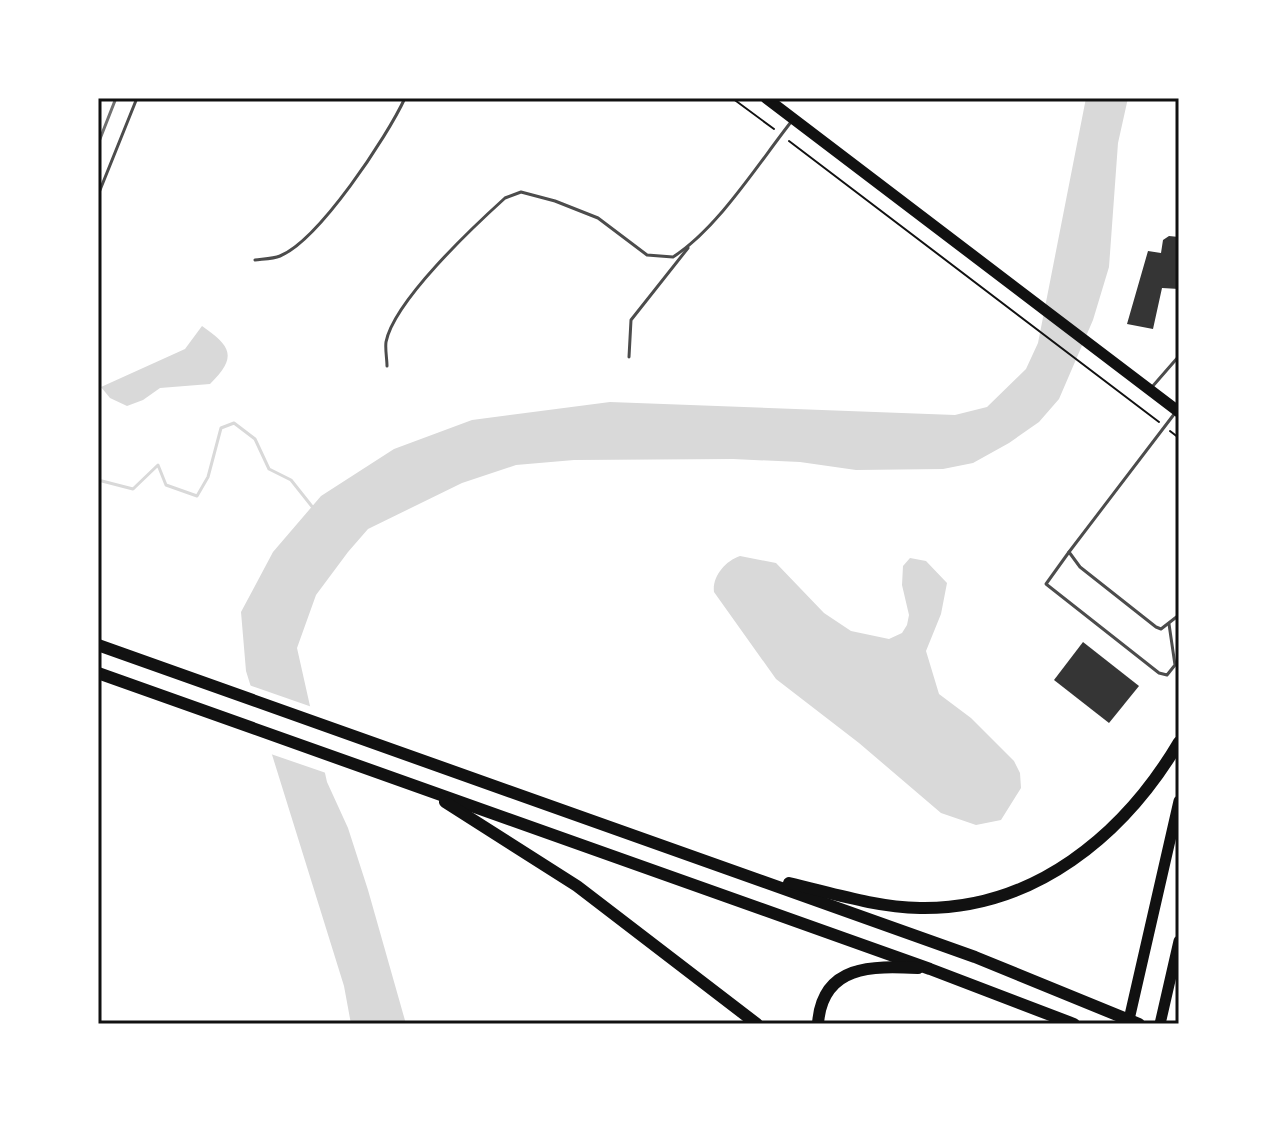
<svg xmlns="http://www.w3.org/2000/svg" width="1277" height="1122" font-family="Merriweather,serif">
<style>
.water{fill:#d9d9d9}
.pier{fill:#fff}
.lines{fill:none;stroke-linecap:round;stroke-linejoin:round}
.stream{stroke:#d9d9d9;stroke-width:3}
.building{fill:#353535}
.path{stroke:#111;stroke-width:2}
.service{stroke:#4c4c4c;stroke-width:3}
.primary{stroke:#111;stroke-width:11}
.motorway{stroke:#111;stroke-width:12}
.rail{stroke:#707070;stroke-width:3}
.neatline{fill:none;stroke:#111;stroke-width:3}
</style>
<rect width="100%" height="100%" fill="#fff"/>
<g class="water">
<polygon points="1086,98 1128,98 1118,143 1109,267 1093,320 1059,399 1039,422 1009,443 973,463 943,469 856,470 800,462 733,459 574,460 516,465 462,483 368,529 348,552 316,595 297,648 327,782 348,828 368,890 406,1024 351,1024 344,986 246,671 241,612 273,552 321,496 394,449 472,420 610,402 955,415 987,407 1026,369 1038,343"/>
<path d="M 202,326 C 231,346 238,357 210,384 L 160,388 L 143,400 L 127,406 L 110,398 L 101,387 L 185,349 Z"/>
<path d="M 740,556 L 776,563 L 824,613 L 851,631 L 889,639 L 902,633 L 907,625 L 909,615 L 902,585 L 903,566 L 910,558 L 926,561 L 947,583 L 941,614 L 926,651 L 939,694 L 971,718 L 1014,761 L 1020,773 L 1021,788 L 1001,820 L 976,825 L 941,813 L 859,743 L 776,679 L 714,592 C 712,577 725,561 740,556 Z"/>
</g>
<polygon class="pier" points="246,684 312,707 329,774 265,752"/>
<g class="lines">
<polyline class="stream" points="98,480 133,489 158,465 166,485 197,496 208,477 221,428 234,423 255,439 269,469 291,480 314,509"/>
</g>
<g class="building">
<polygon points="1169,236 1179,237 1179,289 1162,288 1153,329 1127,324 1148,251 1161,253 1163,240"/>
<polygon points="1083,642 1139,686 1109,723 1054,680"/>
</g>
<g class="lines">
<g class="path">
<polyline points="732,98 774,129"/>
<polyline points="789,141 1159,422"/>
<polyline points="1170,431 1179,438"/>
</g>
<g class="service">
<polyline points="98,195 137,98"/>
<path d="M 255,260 C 262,259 273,259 280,256 C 319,240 387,137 405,98"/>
<polyline points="629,357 631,320 688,248"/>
<path d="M 387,366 C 387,359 385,349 386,342 C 394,301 473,227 505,198 L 521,192 L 555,201 L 598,218 L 647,255 L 673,257 C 718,228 758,164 791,122"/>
<polyline points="1152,387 1179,356"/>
<polyline points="1175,413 1069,552 1080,567 1156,627 1161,629 1179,615"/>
<polyline points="1069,552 1046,584 1159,673 1167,675 1175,665 1169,624"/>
</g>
<g class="primary">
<polyline points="766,98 1179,412"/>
<polyline points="1128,1024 1179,801"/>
<polyline points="1160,1024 1179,941"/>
</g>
<g class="motorway">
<polyline points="98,645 975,957 1139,1024"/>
<polyline points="98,673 930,969 1074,1024"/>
<polyline points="445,802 577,886 757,1024"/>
<path d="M 789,883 C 832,893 875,907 920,908 C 1034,910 1124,835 1179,742"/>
<path d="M 818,1024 C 822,964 873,966 918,968"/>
</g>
<polyline class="rail" points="98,144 116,98"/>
</g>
<rect width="1277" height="1122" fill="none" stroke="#ffffff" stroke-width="200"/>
<rect x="100" y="100" width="1077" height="922" class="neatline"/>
</svg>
